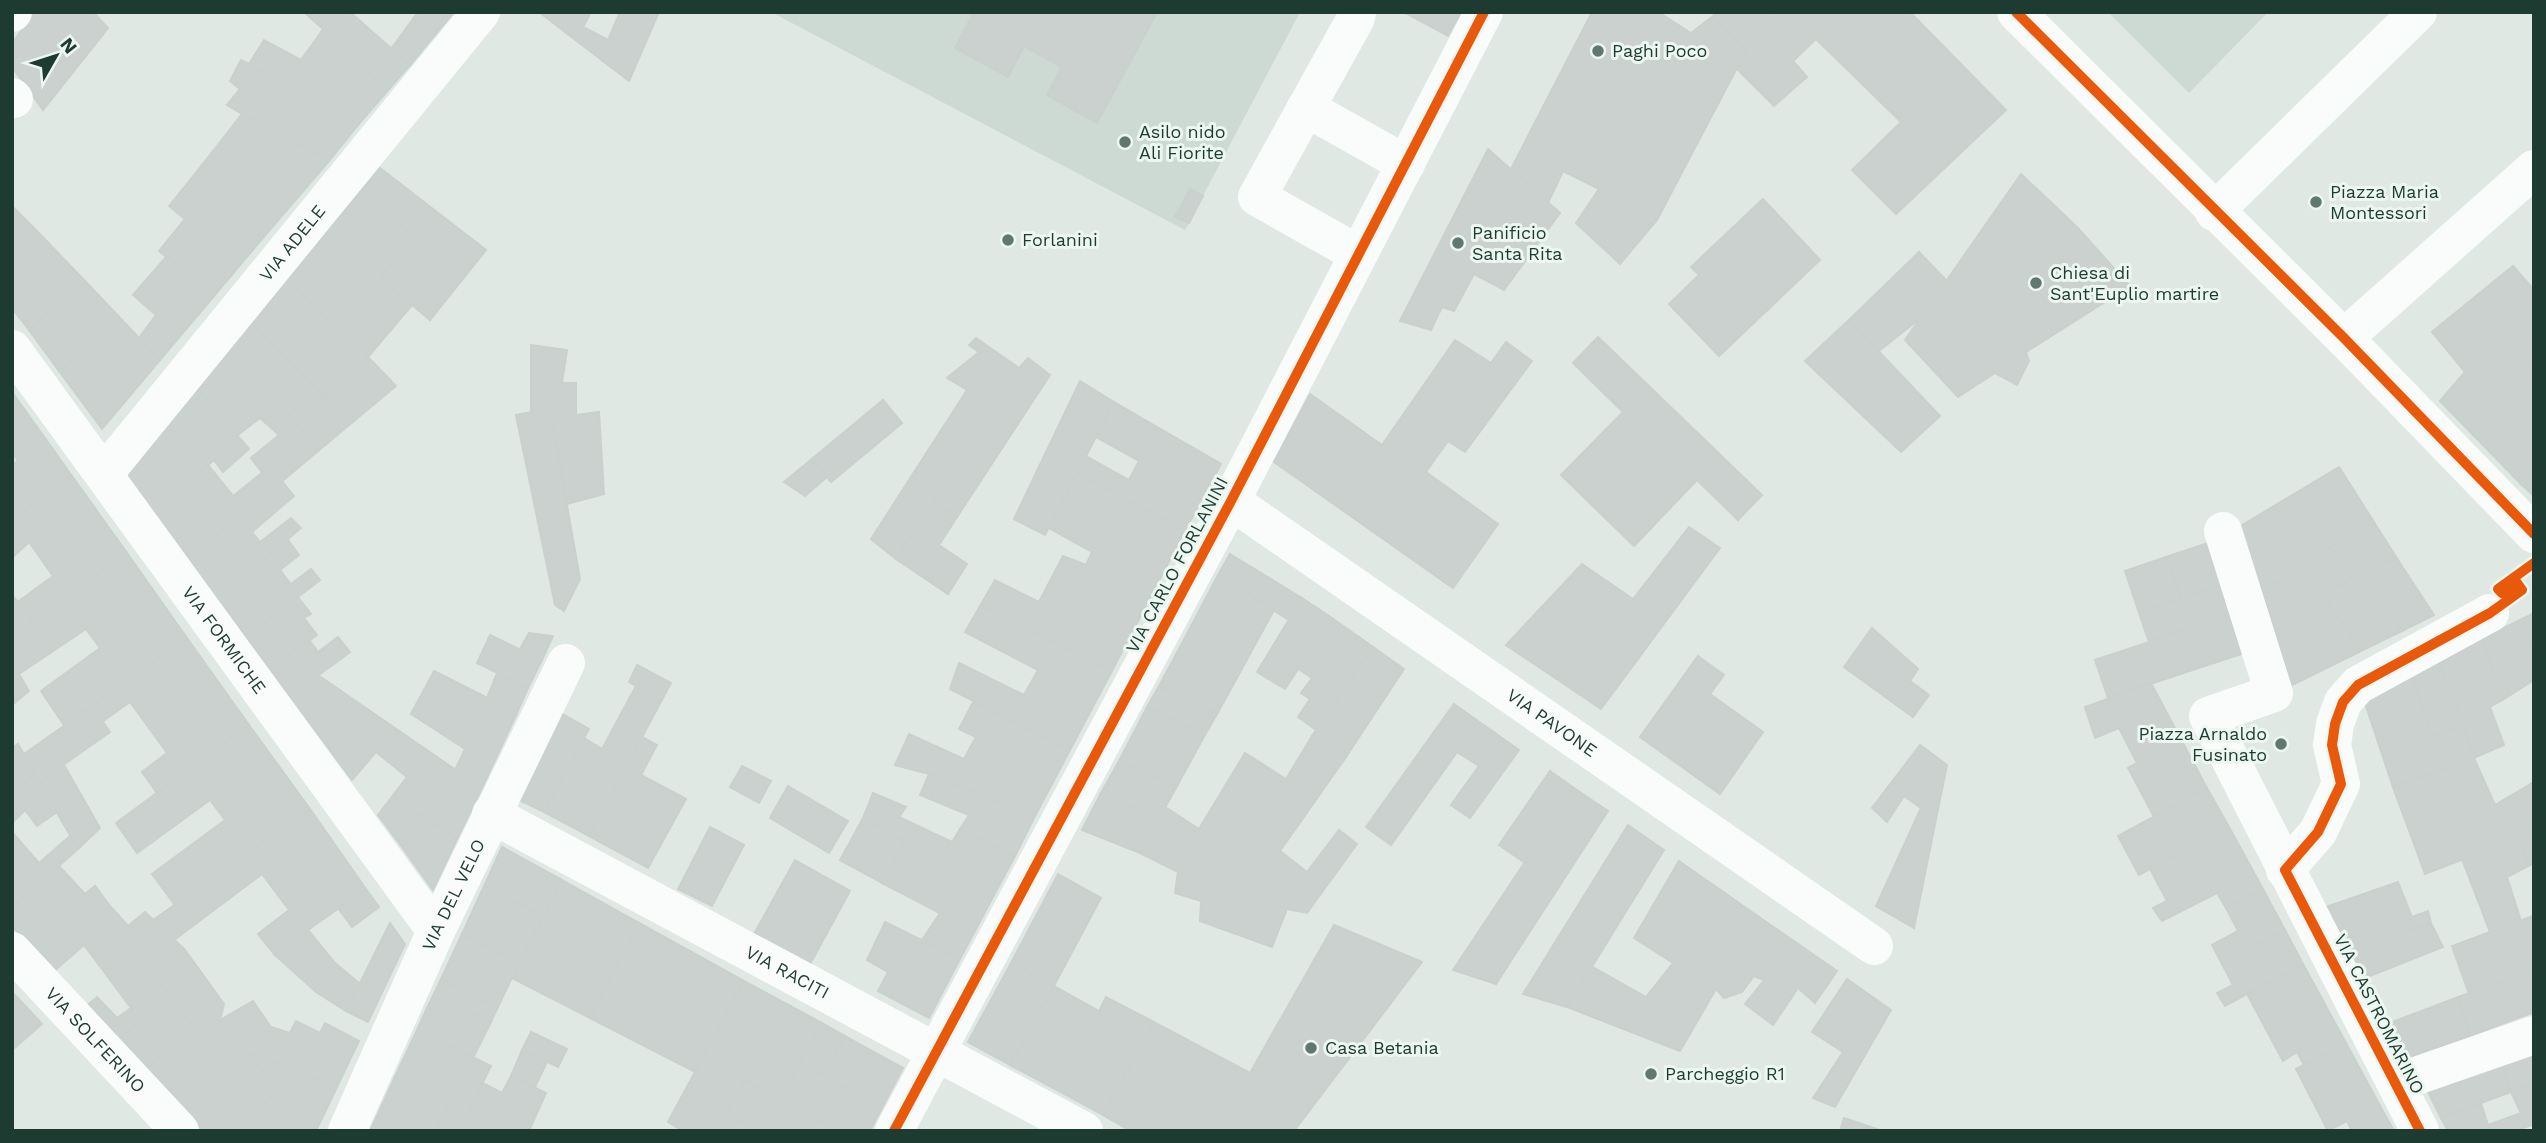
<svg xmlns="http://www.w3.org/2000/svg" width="2546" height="1143" font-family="'Work Sans',sans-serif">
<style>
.built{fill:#cdd9d3}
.building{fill:#cad1ce;stroke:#c9d1cd;stroke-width:2}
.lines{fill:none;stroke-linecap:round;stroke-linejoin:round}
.minor{stroke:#fafcfb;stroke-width:38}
.cycleway-casing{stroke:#edf7f1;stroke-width:15}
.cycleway{stroke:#e8590c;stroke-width:10}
.poi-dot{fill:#617870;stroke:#edf7f1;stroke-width:2.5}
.labels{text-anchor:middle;stroke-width:6;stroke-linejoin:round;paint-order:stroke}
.poi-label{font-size:18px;fill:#1d3b31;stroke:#edf7f1;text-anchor:start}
.street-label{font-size:18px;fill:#1d3b31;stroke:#edf7f1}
</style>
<rect width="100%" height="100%" fill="#e0e8e4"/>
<g class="built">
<polygon points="771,12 1300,12 1185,230"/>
<polygon points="2108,12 2268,12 2189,93"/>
</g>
<g class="building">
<polygon points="34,12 93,12 108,28 43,110 12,67 12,44"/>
<polygon points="304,12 350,12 410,65 390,88 317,38 323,29"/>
<polygon points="418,12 454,12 410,65 391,49"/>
<polygon points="539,12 591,12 583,27 608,40 620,12 659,12 629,81"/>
<polygon points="974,12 1157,12 1097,123 1047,95 1062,67 1024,46 1008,77 955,48"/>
<polygon points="1404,12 1461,12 1448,36"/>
<polygon points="1592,12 1658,12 1691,33 1713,16 1746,51 1657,220 1620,264 1576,223 1599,189 1563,171 1548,203 1511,169"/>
<polygon points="1717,12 1777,12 1742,47 1713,16"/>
<polygon points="1777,12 1910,12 2006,110 1896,214 1852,170 1901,122 1816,39 1793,61 1807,77 1774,106 1737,69 1746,51 1742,47"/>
<polygon points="317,38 390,88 358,125 249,64 264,40 301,60"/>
<polygon points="241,60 249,64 358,125 329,161 242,114 227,105 240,89 230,81"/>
<polygon points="242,114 329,161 262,239 191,179"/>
<polygon points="1488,149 1560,213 1504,290 1474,274 1454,311 1442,307 1431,330 1400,321"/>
<polygon points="380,168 486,250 430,320 380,278 413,235 360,192"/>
<polygon points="2021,174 2077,227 2130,286 2026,352 2029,361 2017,385 1995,373 1958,397 1905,340"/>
<polygon points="191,179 262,239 214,296 159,251 185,219 169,206"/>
<polygon points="1190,189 1203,196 1189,223 1175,217"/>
<polygon points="360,192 413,235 380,278 412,305 368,357 286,280"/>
<polygon points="1763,199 1820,260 1719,356 1669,304 1699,275 1691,267"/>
<polygon points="12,206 34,228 12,250"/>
<polygon points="34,228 85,281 29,330 12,308 12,250"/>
<polygon points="1919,252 1947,281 1918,320 1879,351 1849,320"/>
<polygon points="167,256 214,296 160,360 139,338 156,315 133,295"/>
<polygon points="2513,266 2534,290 2534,361 2530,364 2534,368 2534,474 2522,485 2440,401 2465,372 2432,332"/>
<polygon points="286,280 368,357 325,397 250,322"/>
<polygon points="85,281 122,320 59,371 29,330"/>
<polygon points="122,320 160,360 102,429 59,371"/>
<polygon points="1849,320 1940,416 1901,452 1805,361"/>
<polygon points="250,322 325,397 315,407 306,395 289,414 318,451 274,488 251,458 279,435 260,418 238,435 196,387"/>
<polygon points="1598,337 1762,495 1738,520 1697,480 1634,546 1561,475 1623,412 1573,363"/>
<polygon points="976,338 1019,368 1028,358 1050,375 1018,424 994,409 896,559 871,539 967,390 947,378 979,352 969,345"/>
<polygon points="1455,340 1491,363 1506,342 1532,361 1465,452 1448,441 1426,472 1498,524 1453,588 1274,462 1310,394 1382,445"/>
<polygon points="531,345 567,350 562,383 576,383 576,415 599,412 604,494 567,504 553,426 531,412"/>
<polygon points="368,357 396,386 318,451 289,414 306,395 315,407"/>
<polygon points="1080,381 1114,402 1045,535 1014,519"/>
<polygon points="196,387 249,449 223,472 214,460 153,511 124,472"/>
<polygon points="12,392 72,476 12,519 12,466 18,460 12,453"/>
<polygon points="883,400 902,423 831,482 812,459"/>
<polygon points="1114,402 1221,464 1185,531 1077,473 1086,456 1129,480 1139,461 1096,437"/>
<polygon points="994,409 1018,424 957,517 933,501"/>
<polygon points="531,412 553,426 580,579 564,611 555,605 516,415"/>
<polygon points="812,459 827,477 805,496 784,482"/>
<polygon points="208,465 233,496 263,472 274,488 188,558 153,511"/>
<polygon points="2339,467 2374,522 2330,547 2350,579 2323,594 2303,566 2258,595 2234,530"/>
<polygon points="1077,473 1185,531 1149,600 1086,565 1092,552 1049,528"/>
<polygon points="2534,474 2534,496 2522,485"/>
<polygon points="72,476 127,553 33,620 18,602 53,576 29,542 12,558 12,519"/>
<polygon points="282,481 294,496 252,532 260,542 291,518 301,528 217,598 188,558"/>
<polygon points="933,501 957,517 939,545 967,564 948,594 896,559"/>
<polygon points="2374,522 2396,557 2350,579 2330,547"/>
<polygon points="1689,527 1720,548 1601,709 1506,645 1582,564 1633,599"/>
<polygon points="288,540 299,555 280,570 291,584 311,569 320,580 246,637 217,598"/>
<polygon points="2208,543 2222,585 2181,599 2166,557"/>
<polygon points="127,553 187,638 64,725 41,691 100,648 86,629 19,674 29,691 12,705 12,635"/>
<polygon points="1230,554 1302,598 1289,620 1218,575"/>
<polygon points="1063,556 1086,565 1149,600 1112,671 980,606 995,580 1039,602"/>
<polygon points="2166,557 2181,599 2139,613 2125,571"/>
<polygon points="2396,557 2434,615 2402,631 2365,571"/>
<polygon points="2303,566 2331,607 2273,638 2258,595"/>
<polygon points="2365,571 2402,631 2361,651 2323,594"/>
<polygon points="1218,575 1274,610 1237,678 1180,647"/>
<polygon points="2222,585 2231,615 2149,642 2139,613"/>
<polygon points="12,595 33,620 12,635"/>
<polygon points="298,597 311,614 304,618 317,635 270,669 246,637"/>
<polygon points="1302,598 1332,618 1285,689 1257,672"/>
<polygon points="980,606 1112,671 1070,750 950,689 959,663 1024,695 1038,670 965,632"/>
<polygon points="2331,607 2361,651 2290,686 2273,638"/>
<polygon points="2534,613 2534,653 2522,619"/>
<polygon points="2231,615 2244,653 2108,698 2095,660"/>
<polygon points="1332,618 1373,647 1315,729 1298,717 1310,699 1301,693 1312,678 1297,668"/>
<polygon points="2522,619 2534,653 2534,680 2504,699 2482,639"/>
<polygon points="1872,628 1918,669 1910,681 1929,695 1913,717 1844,667"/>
<polygon points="529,633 553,636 542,660 520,649"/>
<polygon points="490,635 542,660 528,688 477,663"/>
<polygon points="338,637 350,652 290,696 270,669 309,640 318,652"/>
<polygon points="187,638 249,725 157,793 142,772 167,753 130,702 103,721 92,706"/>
<polygon points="2482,639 2504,699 2490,707 2504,745 2474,758 2440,662"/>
<polygon points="1180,647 1237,678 1217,714 1159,686"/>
<polygon points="1373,647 1404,669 1346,757 1312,736"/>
<polygon points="1698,656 1724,675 1710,694 1763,732 1720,794 1640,737"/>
<polygon points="2440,662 2462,726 2433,736 2412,676"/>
<polygon points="637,665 671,683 589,836 544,812 584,738 602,749 636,686 629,682"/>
<polygon points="434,671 517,713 482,788 455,770 465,749 411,714"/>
<polygon points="497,673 528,688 517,713 487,698"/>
<polygon points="318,675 482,788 457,839 417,812 399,843 378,815 407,777 376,752 352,780 290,696"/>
<polygon points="2412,676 2433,736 2462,726 2474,758 2393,787 2364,700"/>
<polygon points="2151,683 2207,788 2154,817 2128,768 2137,763 2119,728 2095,738 2085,707"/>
<polygon points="1159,686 1217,714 1205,735 1147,707"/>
<polygon points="973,702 1070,750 1035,816 929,774 895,765 909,734 964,759 976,737 959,729"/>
<polygon points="1454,704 1519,750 1470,818 1451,805 1479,766 1457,752 1391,845 1366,827"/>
<polygon points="92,706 110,732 39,782 24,754"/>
<polygon points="1147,707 1205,735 1177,786 1119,761"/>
<polygon points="559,712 589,729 544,812 513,797"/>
<polygon points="249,725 310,809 175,905 152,874 225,820 210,800 137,853 116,823"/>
<polygon points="1312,736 1346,757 1280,851 1307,872 1339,830 1357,844 1307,913 1287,909 1272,947 1200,921 1201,901 1175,893 1178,872 1140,853 1165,807 1199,829 1245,753 1286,779"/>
<polygon points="642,737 657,745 641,775 686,799 648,868 589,836"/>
<polygon points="18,744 35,773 12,793 12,748"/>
<polygon points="1920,745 1947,765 1914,928 1876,906 1921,808 1904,796 1887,822 1872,808"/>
<polygon points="2474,758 2495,805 2517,839 2425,874 2393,787"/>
<polygon points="1119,761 1177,786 1159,819 1101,793"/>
<polygon points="64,765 100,828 78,849 39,782"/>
<polygon points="742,766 771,781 759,803 730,787"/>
<polygon points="1550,771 1574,788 1524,862 1499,845"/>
<polygon points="35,773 57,812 37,826 25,810 12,823 12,793"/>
<polygon points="929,774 1035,816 1015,856 960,829 969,815 920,795"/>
<polygon points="2534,782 2534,828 2517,839 2495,805"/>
<polygon points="788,786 848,821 829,853 770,818"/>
<polygon points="1574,788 1608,811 1496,984 1453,970"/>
<polygon points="2207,788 2229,827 2139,875 2118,836"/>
<polygon points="873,793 906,807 899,817 952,842 960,829 1015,856 994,895 863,818"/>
<polygon points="1101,793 1159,819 1140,853 1082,830"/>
<polygon points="310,809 366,889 274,954 258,934 289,910 262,874 174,940 153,920"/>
<polygon points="417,812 457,839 433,890 399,843"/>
<polygon points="863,818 905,841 882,883 840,860"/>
<polygon points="1628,825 1664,850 1567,1007 1523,994"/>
<polygon points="710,827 744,845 712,906 678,889"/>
<polygon points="2229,827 2263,889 2226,908 2217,893 2162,921 2153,908 2167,901 2150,869"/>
<polygon points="2534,828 2534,863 2530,865 2517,839"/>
<polygon points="12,832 39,863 70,836 78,849 12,907"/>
<polygon points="2517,839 2530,865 2507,877 2521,921 2490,932 2462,859"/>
<polygon points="905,841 994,895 960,959 922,940 940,913 882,883"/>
<polygon points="502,847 562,880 543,916 484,886"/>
<polygon points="795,860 850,891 809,966 754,934"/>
<polygon points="1679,861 1739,903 1649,1039 1567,1007 1591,966 1646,997 1673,963 1634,938"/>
<polygon points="59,866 85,894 95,886 110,906 39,955 12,926 12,907"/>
<polygon points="1058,874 1101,898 1054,986 1011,963"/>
<polygon points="562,880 639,923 590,1018 512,978"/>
<polygon points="2398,882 2412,917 2428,911 2431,923 2411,931 2405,919 2339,943 2320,909"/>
<polygon points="484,886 543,916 519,963 462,934"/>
<polygon points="366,889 379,907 352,927 338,908"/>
<polygon points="2263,889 2285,930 2222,964 2212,945 2238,931 2226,908"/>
<polygon points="1739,903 1837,971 1815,1003 1798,988 1773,1025 1745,1004 1764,980 1754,976 1742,992 1724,998 1716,989 1680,1051 1649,1039"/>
<polygon points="110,906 128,926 145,912 185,950 153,973 170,996 118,1040 86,1006 97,997 117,1018 131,1008 84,945 54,971 39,955"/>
<polygon points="2533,916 2534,973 2469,994 2452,946"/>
<polygon points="2405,919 2411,931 2431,923 2443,947 2360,980 2339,943"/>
<polygon points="885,922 960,959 929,1018 878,991 888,972 867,960"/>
<polygon points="390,923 405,944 368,1022 346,1011"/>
<polygon points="639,923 744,981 695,1072 590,1018"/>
<polygon points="1334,925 1422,962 1294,1131 1131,1131 1103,1115 1154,1022 1250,1073"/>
<polygon points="308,930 334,962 359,983 346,1011 316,992 274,954"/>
<polygon points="2285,930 2303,964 2225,1006 2217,993 2233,985 2222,964"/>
<polygon points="462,934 519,963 498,1007 441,979"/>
<polygon points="185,950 224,1004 220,1020 198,1034 153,973"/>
<polygon points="1011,963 1054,986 1010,1065 968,1042"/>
<polygon points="2303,964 2346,1043 2304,1065 2297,1052 2283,1061 2247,994"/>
<polygon points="2534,973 2534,1012 2470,1036 2458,997"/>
<polygon points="441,979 498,1007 491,1022 473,1013 466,1027 427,1008"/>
<polygon points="1847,979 1891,1010 1835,1107 1813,1098 1843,1052 1812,1032"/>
<polygon points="744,981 822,1023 780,1100 745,1080 716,1131 683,1131 668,1122"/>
<polygon points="1054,986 1099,1011 1106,997 1154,1022 1103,1115 1010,1065"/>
<polygon points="14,994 42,1024 12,1050 12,996"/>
<polygon points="170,996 198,1034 144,1068 118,1040"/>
<polygon points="2458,997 2470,1036 2406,1058 2387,1024"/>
<polygon points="253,1001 271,1027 290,1033 296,1021 320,1033 325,1023 359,1041 337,1087 246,1051 220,1020"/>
<polygon points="427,1008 466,1027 473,1013 491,1022 473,1058 417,1030"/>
<polygon points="220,1020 279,1091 234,1131 203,1131 144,1068"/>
<polygon points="822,1023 845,1036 823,1076 800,1063"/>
<polygon points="417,1030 491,1066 467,1115 394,1079"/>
<polygon points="531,1032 567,1049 558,1067 522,1050"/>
<polygon points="845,1036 870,1050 847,1090 823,1076"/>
<polygon points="2346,1043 2379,1104 2328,1131 2296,1069"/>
<polygon points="2534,1049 2534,1084 2511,1092 2500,1061"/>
<polygon points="522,1050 547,1062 535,1087 511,1076"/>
<polygon points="870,1050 903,1068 882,1108 847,1090"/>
<polygon points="246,1051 337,1087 316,1131 266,1131 252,1114 279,1091"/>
<polygon points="2500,1061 2511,1092 2441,1118 2426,1088"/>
<polygon points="800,1063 882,1108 870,1131 836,1131 780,1100"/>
<polygon points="511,1076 546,1093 529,1131 436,1131 448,1106 467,1115 483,1083 502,1093"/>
<polygon points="394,1079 448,1106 436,1131 370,1131"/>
<polygon points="745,1080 780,1100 836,1131 757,1131 726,1114"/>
<polygon points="2534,1084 2534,1124 2515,1131 2448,1131 2441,1118 2481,1103 2488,1125 2521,1113 2511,1092"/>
<polygon points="2379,1104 2394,1131 2352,1131 2347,1121"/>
<polygon points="252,1114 266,1131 234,1131"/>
<polygon points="726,1114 757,1131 716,1131"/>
<polygon points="1844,1118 1883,1131 1840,1131"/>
</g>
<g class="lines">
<g class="minor">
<polyline points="2016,12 2344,338 2534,534"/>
<polyline points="12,13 13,12"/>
<polyline points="12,97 14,99"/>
<polyline points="1306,108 1356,18 1357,12"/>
<polyline points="2214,212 2418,12"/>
<polyline points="1358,254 1257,197 1306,108 1406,164"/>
<polyline points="2344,338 2534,169"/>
<path id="s1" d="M 12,349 L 436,931"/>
<path id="s2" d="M 104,474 L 481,12"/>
<path id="s3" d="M 1231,501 L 1874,946"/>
<polyline points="2223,531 2274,693 2208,716 2420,1131"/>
<path id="s4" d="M 491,814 L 1084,1131"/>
<polyline points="2285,870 2318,832 2341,784 2332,745 2335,724 2343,702 2358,685 2490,613"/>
<path id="s5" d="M 12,951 L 180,1131"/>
<polyline points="2396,1083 2534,1035"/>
<path id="s6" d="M 347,1131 L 436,931 L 566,663"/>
<polyline points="894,1131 1231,501 1484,12"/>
</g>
<defs>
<g id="cycleway">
<polyline points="2016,12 2344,338 2534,534"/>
<polyline points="894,1131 1231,501 1484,12"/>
<polyline points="2420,1131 2285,870 2318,832 2341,784 2332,745 2335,724 2343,702 2358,685 2490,613 2522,590 2517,583 2502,593 2498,589 2534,563"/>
</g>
</defs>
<use href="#cycleway" class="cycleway-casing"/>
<use href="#cycleway" class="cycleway"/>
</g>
<g class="poi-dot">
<circle cx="1598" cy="51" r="7"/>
<circle cx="1125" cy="142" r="7"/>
<circle cx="2316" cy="202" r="7"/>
<circle cx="1008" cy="240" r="7"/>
<circle cx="1458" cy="243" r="7"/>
<circle cx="2036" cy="283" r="7"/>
<circle cx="2281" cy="744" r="7"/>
<circle cx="1311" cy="1048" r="7"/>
<circle cx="1651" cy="1074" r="7"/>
</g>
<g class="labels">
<g class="poi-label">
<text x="1612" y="57">Paghi Poco</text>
<text x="1139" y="138">Asilo nido<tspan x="1139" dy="21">Ali Fiorite</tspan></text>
<text x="2330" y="198">Piazza Maria<tspan x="2330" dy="21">Montessori</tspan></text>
<text x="1472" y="239">Panificio<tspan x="1472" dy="21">Santa Rita</tspan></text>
<text x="1022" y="246">Forlanini</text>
<text x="2050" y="279">Chiesa di<tspan x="2050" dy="21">Sant'Euplio martire</tspan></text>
<text x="2267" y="740" text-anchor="end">Piazza Arnaldo<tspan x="2267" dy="21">Fusinato</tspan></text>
<text x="1325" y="1054">Casa Betania</text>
<text x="1665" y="1080">Parcheggio R1</text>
</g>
<g class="street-label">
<text dy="6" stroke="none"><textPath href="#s2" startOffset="298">VIA ADELE</textPath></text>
<text transform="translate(1177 565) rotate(-62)" y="6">VIA CARLO FORLANINI</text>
<text dy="6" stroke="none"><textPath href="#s1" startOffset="360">VIA FORMICHE</textPath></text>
<text dy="6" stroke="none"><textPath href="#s3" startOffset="390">VIA PAVONE</textPath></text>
<text dy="6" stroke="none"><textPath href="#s6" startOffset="259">VIA DEL VELO</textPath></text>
<text dy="6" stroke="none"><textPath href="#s4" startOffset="336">VIA RACITI</textPath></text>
<text transform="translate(2379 1014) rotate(63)" y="6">VIA CASTROMARINO</text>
<text dy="6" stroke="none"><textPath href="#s5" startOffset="122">VIA SOLFERINO</textPath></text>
</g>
</g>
<rect width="2546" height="1143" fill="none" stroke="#1d3b31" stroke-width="28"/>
<g transform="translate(56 56) rotate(51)" stroke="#edf7f1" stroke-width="5" paint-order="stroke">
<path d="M0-5L12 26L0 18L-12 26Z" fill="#1d3b31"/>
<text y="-10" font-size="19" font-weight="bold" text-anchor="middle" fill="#1d3b31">N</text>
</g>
</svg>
